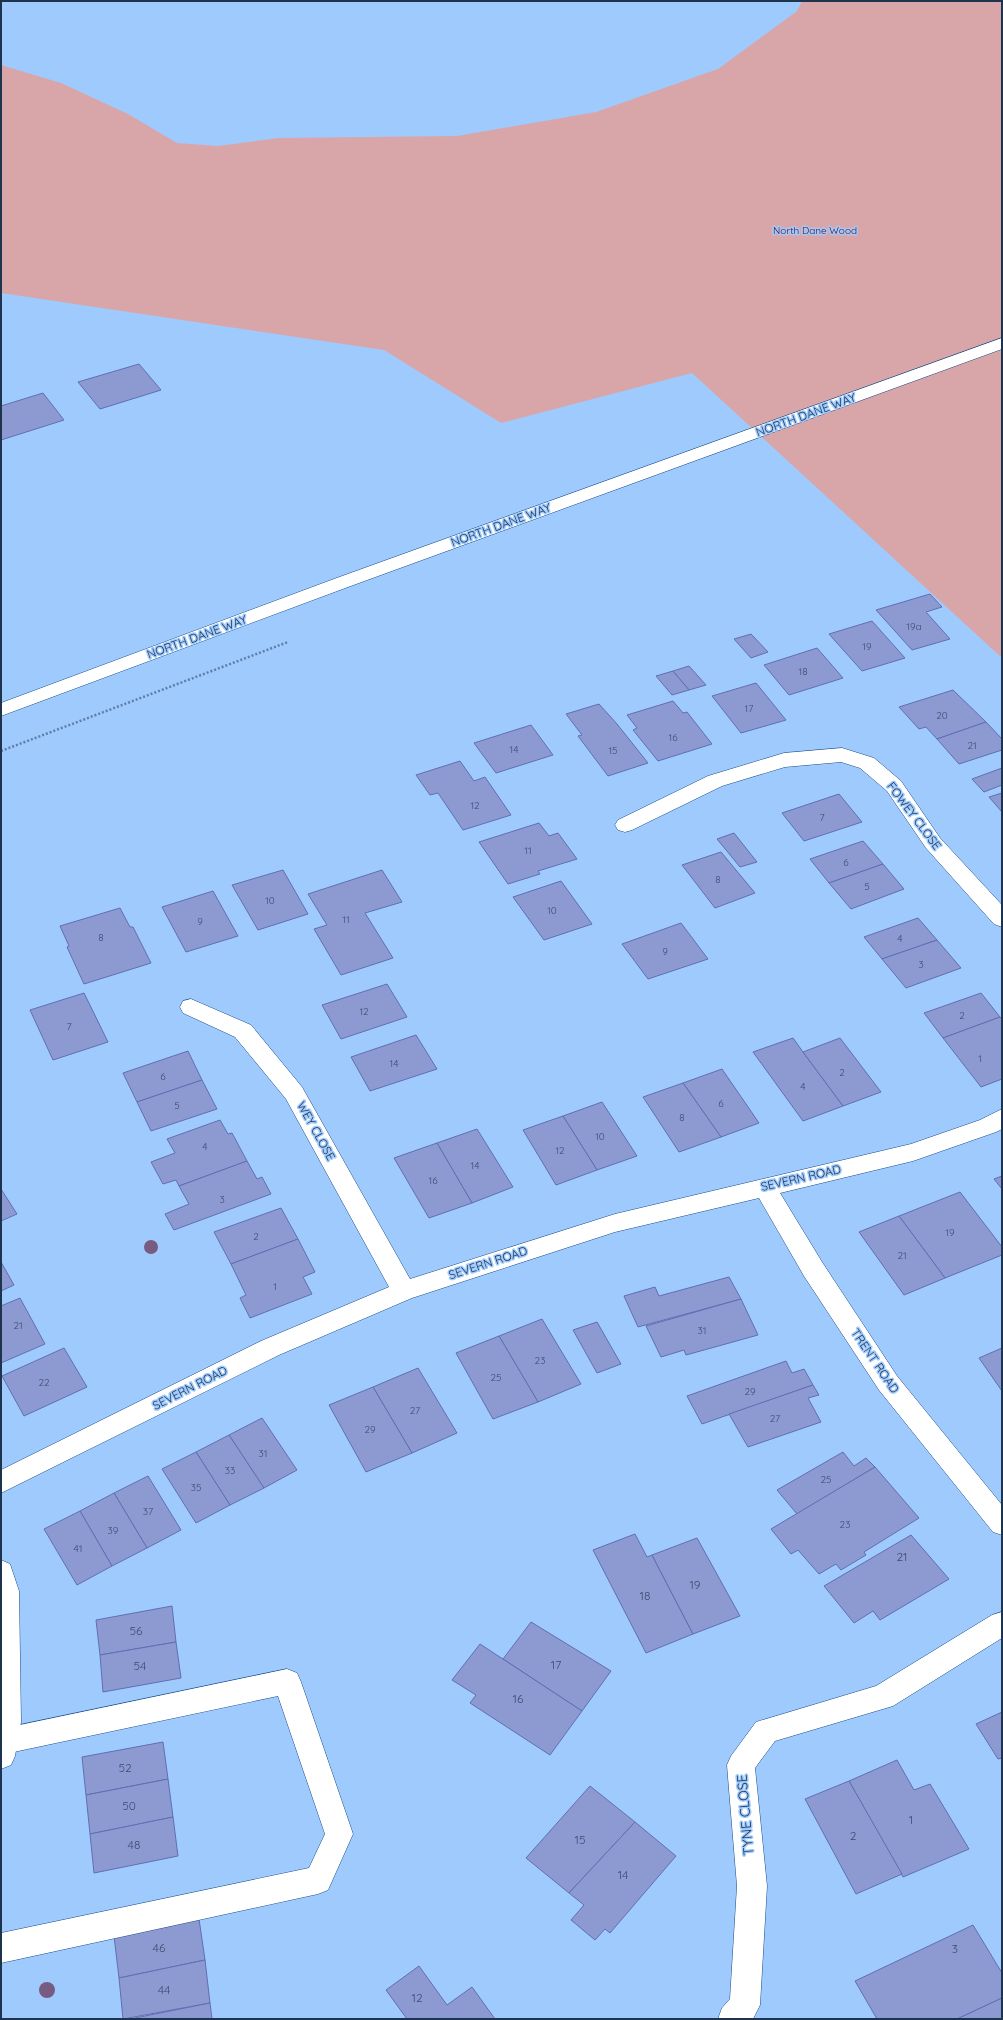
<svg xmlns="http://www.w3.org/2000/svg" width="1003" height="2020" font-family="Quicksand,sans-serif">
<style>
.green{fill:#d8a6a9}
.building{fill:#8d9ad2;stroke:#606eb3}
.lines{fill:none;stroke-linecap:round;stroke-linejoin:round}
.lane-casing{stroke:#1a4c84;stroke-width:1}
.street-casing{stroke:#1a4c84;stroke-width:1}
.secondary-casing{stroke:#1a4c84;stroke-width:1}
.path{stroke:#5f7fa6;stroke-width:2.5;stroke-dasharray:2 2;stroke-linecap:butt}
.lane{fill:#fff;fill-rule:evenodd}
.street{fill:#fff;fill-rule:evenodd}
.secondary{fill:#fff;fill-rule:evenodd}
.tree{fill:#775b80}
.labels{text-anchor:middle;stroke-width:3;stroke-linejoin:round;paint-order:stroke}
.far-park-label{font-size:10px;fill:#560119;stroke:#9fcafe}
.number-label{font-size:10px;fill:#3a4d6e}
.street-label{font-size:12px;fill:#1e334d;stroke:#9fcafe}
.near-number-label{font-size:12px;fill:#3a4d6e}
.near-street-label{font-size:14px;fill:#1e334d;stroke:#9fcafe}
</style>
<rect width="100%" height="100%" fill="#9fcafe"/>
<polygon class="green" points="802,1 1002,1 1002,658 692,373 501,423 384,350 1,293 1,65 61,83 128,114 177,143 218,146 278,138 457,136 596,112 718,69 797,11"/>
<g class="building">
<polygon points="139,364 161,390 100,409 78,382"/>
<polygon points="43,393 64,420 1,440 1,406"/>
<polygon points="930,594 942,607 926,612 950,639 912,650 876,610"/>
<polygon points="872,621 905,658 862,671 829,634"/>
<polygon points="751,634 768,652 751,658 734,639"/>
<polygon points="817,648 843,678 789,695 764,665"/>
<polygon points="689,666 706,685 689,690 673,671"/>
<polygon points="673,671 689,690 672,695 656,676"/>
<polygon points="756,683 786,720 741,733 712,696"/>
<polygon points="953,690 986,722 937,739 926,727 919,729 899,707"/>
<polygon points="673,701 683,713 687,712 712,744 658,761 633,730 637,728 627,715"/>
<polygon points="599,704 617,724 648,763 608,776 578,736 582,735 566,714"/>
<polygon points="986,722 1002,739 1002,750 959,764 937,739"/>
<polygon points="531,725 553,755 496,773 474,743"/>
<polygon points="460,761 474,781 485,777 511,815 463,830 438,793 430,795 416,775"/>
<polygon points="1002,768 1002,785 984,792 972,779"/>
<polygon points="1002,793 1002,812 989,797"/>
<polygon points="839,794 862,822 804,841 782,813"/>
<polygon points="539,823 549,836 558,833 577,859 538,871 540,874 508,884 479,842"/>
<polygon points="734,833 757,862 740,867 717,839"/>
<polygon points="863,841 883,864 829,883 810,859"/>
<polygon points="721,852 755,893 715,908 682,865"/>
<polygon points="883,864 904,889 851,909 829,883"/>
<polygon points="283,870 308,914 258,930 232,885"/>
<polygon points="382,870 402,902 365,913 393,958 341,975 314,929 327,925 308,894"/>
<polygon points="561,881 592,924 544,940 513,897"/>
<polygon points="213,891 238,936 186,952 162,907"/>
<polygon points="120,908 130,927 133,927 151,963 84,984 67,947 69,946 60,926"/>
<polygon points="918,918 937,940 882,959 864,937"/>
<polygon points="681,923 708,959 648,979 622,944"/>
<polygon points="937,940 961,968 906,988 882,959"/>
<polygon points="387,984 407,1017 341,1039 322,1005"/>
<polygon points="84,993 108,1042 53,1060 30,1010"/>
<polygon points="981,993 1000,1017 943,1038 924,1013"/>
<polygon points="1000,1017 1002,1019 1002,1079 981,1087 943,1038"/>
<polygon points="416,1035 437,1069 370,1091 351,1057"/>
<polygon points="793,1038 803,1052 843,1106 803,1121 753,1052"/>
<polygon points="840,1038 881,1092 843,1106 803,1052"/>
<polygon points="188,1051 202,1080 137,1102 123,1073"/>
<polygon points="722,1069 759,1123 721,1137 683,1083"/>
<polygon points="202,1080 217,1109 151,1131 137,1102"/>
<polygon points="683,1083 721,1137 679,1152 643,1097"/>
<polygon points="602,1102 637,1156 597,1170 563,1116"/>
<polygon points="563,1116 597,1170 556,1185 523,1130"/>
<polygon points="220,1120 228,1134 232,1133 247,1161 179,1186 176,1180 163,1184 151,1162 175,1153 167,1139"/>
<polygon points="477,1129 513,1187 472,1203 437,1143"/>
<polygon points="437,1143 472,1203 429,1218 394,1158"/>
<polygon points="247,1161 257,1179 262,1177 271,1194 174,1230 165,1214 189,1204 179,1186"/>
<polygon points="1002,1176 1002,1189 994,1179"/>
<polygon points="1,1189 17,1214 1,1221"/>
<polygon points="960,1192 1002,1247 1002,1255 945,1278 899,1216"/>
<polygon points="281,1208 298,1239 231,1264 214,1232"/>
<polygon points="899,1216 945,1278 904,1295 859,1232"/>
<polygon points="298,1239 315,1272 303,1277 312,1294 250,1318 240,1298 246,1295 231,1264"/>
<polygon points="1,1262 14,1285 1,1291"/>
<polygon points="729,1277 741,1299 638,1327 624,1296 655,1287 659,1296"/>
<polygon points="20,1298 45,1344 1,1363 1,1306"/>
<polygon points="741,1299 758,1335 686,1355 684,1350 661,1357 646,1326"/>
<polygon points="542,1319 581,1384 538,1402 499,1336"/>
<polygon points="597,1322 621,1364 597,1373 573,1330"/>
<polygon points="499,1336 538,1402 493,1419 456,1353"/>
<polygon points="64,1348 87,1387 24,1416 2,1376"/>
<polygon points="1002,1348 1002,1391 979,1358"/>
<polygon points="786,1361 792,1373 804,1369 813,1385 702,1424 687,1396"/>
<polygon points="418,1368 457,1433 412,1453 373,1387"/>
<polygon points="813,1385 819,1395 808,1398 821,1422 748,1447 729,1414"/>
<polygon points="373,1387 412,1453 366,1472 329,1405"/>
<polygon points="262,1418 297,1470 264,1488 229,1435"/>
<polygon points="229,1435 264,1488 230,1505 196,1452"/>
<polygon points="196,1452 230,1505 196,1523 162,1469"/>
<polygon points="843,1452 854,1466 866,1458 875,1467 797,1514 777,1490"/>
<polygon points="875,1467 919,1518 864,1552 866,1555 841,1570 836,1564 819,1574 798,1550 791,1554 771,1529"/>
<polygon points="148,1476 181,1530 147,1548 114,1493"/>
<polygon points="114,1493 147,1548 112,1566 80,1511"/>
<polygon points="80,1511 112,1566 77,1585 44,1529"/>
<polygon points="635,1534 647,1557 652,1555 693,1634 646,1653 593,1550"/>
<polygon points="911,1535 949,1579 880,1620 873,1611 854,1623 824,1586"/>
<polygon points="697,1538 740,1616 693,1634 652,1555"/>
<polygon points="172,1606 176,1642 100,1655 96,1620"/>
<polygon points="531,1622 611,1671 582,1711 503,1659"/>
<polygon points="176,1642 181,1678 103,1692 100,1655"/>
<polygon points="480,1644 582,1711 550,1755 470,1703 476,1695 452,1680"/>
<polygon points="1002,1712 1002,1758 998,1759 976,1724"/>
<polygon points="163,1742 168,1779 86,1795 82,1757"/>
<polygon points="897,1760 914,1790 930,1784 969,1849 903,1877 849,1781"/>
<polygon points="168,1779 173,1817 90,1834 86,1795"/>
<polygon points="849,1781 902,1874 856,1894 805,1799"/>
<polygon points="590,1786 635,1822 569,1893 526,1858"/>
<polygon points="173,1817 178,1856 94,1873 90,1834"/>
<polygon points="635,1822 676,1856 610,1933 605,1929 595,1940 571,1920 584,1905 569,1893"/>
<polygon points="199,1919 205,1960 119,1978 114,1936"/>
<polygon points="973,1925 1002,1973 1002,1998 957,2019 877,2019 855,1981"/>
<polygon points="205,1960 210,2003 123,2019 119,1978"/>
<polygon points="419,1966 447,2005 472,1987 495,2019 407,2019 386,1990"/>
<polygon points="1002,1998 1002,2019 957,2019"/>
<polygon points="210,2003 212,2019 130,2019"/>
</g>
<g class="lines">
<defs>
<polygon id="lane" points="287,1669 297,1673 301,1682 353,1834 328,1890 318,1894 1,1963 1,1933 309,1868 325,1834 278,1696 4,1754 1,1753 1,1729"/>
<g id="street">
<polygon points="842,748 874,758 901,781 940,838 1002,905 1002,927 994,924 926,848 887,791 860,768 841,762 785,767 722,786 632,830 625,832 618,830 615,825 618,820 708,776 784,753"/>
<polygon points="191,999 251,1025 302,1087 410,1279 615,1214 911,1144 980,1120 1002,1109 1002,1129 996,1132 913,1161 780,1193 822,1262 897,1376 1002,1505 1002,1535 993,1532 879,1390 804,1276 759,1198 615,1232 412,1298 279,1355 1,1493 1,1470 261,1341 389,1287 286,1099 235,1037 183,1013 180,1007 183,1001"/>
<polygon points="1,1560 10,1564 19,1591 21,1722 15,1756 11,1765 1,1769"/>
<polygon points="1002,1612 1002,1638 893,1706 775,1741 755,1768 767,1886 760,2005 753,2019 718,2019 722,2008 730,1999 737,1886 727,1765 731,1756 756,1722 876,1686 992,1615"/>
</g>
<polygon id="secondary" points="1002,338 1002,349 348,587 1,716 1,703 334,579"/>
</defs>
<use href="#lane" class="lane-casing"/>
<use href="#street" class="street-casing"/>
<use href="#secondary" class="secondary-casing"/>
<polyline class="path" points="1,751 288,642"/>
<use href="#lane" class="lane"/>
<use href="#street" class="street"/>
<use href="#secondary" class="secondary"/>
</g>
<g class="tree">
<circle cx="151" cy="1247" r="7"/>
<circle cx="47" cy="1990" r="8"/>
</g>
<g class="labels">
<g class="far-park-label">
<text x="815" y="234">North Dane Wood</text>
</g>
<g class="number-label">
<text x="914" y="630">19a</text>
<text x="867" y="650">19</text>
<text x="803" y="675">18</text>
<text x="749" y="712">17</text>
<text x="942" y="719">20</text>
<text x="673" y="741">16</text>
<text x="972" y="749">21</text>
<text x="514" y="753">14</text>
<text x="613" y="754">15</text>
<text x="475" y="809">12</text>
<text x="822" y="821">7</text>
<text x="528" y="854">11</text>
<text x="846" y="866">6</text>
<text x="718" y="883">8</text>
<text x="867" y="890">5</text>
<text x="270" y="904">10</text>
<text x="552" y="914">10</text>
<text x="346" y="923">11</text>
<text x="200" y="925">9</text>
<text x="101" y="941">8</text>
<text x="900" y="942">4</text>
<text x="665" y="955">9</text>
<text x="921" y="968">3</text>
<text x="364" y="1015">12</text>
<text x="962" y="1019">2</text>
<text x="69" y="1030">7</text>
<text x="980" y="1062">1</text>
<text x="394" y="1067">14</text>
<text x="842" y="1076">2</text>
<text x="163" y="1080">6</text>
<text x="803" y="1090">4</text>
<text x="721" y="1107">6</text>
<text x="177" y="1109">5</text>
<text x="682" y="1121">8</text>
<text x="600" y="1140">10</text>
<text x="205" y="1150">4</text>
<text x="560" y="1154">12</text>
<text x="475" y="1169">14</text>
<text x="433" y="1184">16</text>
<text x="222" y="1203">3</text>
<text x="950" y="1236">19</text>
<text x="256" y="1240">2</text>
<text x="902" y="1259">21</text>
<text x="275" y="1290">1</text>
<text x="18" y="1329">21</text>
<text x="702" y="1334">31</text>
<text x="540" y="1364">23</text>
<text x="496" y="1381">25</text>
<text x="44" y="1386">22</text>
<text x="750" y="1395">29</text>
<text x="415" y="1414">27</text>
<text x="775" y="1422">27</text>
<text x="370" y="1433">29</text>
<text x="263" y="1457">31</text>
<text x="230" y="1474">33</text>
<text x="826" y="1483">25</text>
<text x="196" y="1491">35</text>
<text x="148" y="1515">37</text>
<text x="845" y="1528">23</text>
<text x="113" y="1534">39</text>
<text x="78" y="1552">41</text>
</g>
<g class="street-label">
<text transform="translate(806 415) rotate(-20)" y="4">NORTH DANE WAY</text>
<text transform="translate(501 525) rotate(-20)" y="4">NORTH DANE WAY</text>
<text transform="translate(197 637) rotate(-20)" y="4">NORTH DANE WAY</text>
<text transform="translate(914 816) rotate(53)" y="4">FOWEY CLOSE</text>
<text transform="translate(316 1131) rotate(61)" y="4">WEY CLOSE</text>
<text transform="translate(801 1178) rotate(-13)" y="4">SEVERN ROAD</text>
<text transform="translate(488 1263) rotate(-18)" y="4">SEVERN ROAD</text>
<text transform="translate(875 1361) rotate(56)" y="4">TRENT ROAD</text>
<text transform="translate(190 1388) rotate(-27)" y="4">SEVERN ROAD</text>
</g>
<g class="near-number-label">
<text x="902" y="1561">21</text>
<text x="695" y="1589">19</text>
<text x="645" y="1600">18</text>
<text x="136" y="1635">56</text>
<text x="556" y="1669">17</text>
<text x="140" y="1670">54</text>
<text x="518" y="1703">16</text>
<text x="125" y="1772">52</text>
<text x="129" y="1810">50</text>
<text x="911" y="1824">1</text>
<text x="853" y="1840">2</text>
<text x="580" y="1844">15</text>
<text x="134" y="1849">48</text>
<text x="623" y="1879">14</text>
<text x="159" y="1952">46</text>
<text x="955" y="1953">3</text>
<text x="164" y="1994">44</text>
<text x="417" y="2002">12</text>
</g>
<g class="near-street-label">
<text transform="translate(745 1815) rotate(-95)" y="5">TYNE CLOSE</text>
</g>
</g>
<rect width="1003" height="2020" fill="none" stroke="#1e334d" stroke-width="4"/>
</svg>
